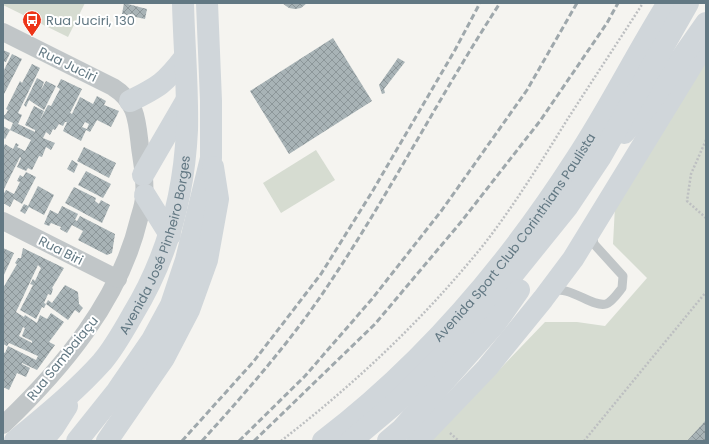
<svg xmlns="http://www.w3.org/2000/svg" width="709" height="444" font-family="Poppins,sans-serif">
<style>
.green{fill:#d6dcd1}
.building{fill:url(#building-cross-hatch);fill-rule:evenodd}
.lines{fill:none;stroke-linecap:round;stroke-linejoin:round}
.path{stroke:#bdbfc1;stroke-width:2.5;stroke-dasharray:2 2;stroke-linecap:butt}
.lane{stroke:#c1c6c8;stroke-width:9}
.street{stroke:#c1c6c8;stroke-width:18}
.primary{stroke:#d0d6da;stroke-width:22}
.highway{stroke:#d0d6da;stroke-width:22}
.rail{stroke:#9fa8ac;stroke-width:3;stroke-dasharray:6 3;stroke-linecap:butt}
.labels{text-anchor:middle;stroke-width:4;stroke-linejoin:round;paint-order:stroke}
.poi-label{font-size:13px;fill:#627883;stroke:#fff;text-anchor:start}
.street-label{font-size:13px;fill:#627883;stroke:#fff}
</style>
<defs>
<pattern id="building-cross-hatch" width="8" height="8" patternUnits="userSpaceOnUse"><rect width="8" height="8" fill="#a8b3b6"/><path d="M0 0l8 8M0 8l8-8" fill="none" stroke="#8c9699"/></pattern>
</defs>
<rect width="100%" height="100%" fill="#f5f4f0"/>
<g class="green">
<polygon points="3,3 85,3 68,37 3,5"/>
<polygon points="706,59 706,441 431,441 545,322 577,322 605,326 647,278 613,244 615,206"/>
<polygon points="316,150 335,180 281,213 263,183"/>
</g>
<g class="building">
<polygon points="124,3 147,9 145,19 122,14"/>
<polygon points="282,3 307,3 301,8 295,9 289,8"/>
<polygon points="333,38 372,101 289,154 250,91"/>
<polygon points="3,50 10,53 6,62 3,61"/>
<polygon points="12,54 22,59 3,96 3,72"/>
<polygon points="398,58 405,62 384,89 385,93 382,94 379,85"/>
<path d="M 32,64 L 40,68 L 18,113 L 22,115 L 18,124 L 35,132 L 35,130 L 25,125 L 34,106 L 44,111 L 39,122 L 48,105 L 51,106 L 60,89 L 57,87 L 61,79 L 82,89 L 70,113 L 72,114 L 80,97 L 93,104 L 97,96 L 106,101 L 104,105 L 119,111 L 111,127 L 97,120 L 90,132 L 86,130 L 81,141 L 63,131 L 67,122 L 65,122 L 63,126 L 59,124 L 55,130 L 53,129 L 50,135 L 46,132 L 43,138 L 55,143 L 51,150 L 46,147 L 42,157 L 39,156 L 32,170 L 28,168 L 26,171 L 17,167 L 21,158 L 20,157 L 3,191 L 3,148 L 5,144 L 13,149 L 16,143 L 19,145 L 17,147 L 25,151 L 31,140 L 10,130 L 13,123 L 3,118 L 3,116 L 6,114 L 8,110 L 6,109 L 20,81 L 22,83 ZM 85,122 L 89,124 L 87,129 L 82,127 Z"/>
<polygon points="37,78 44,82 41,90 46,81 56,86 44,110 29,100 26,107 24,105"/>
<polygon points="3,126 10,130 5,139 3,137"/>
<polygon points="84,147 116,163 109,178 77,161"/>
<polygon points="72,160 78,164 74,173 67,169"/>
<polygon points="86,171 111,184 103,198 78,185"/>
<polygon points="26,172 36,177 22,204 14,199 10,207 3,203 3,195 6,190 14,194 20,182 17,181 20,175 23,177"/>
<polygon points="38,186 54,195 44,215 29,207 25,214 20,211 24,204 28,206"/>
<polygon points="74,187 96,198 95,201 99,204 101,200 110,205 102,223 65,203"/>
<polygon points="62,206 78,214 75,220 77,221 80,216 115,234 112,253 107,255 78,240 83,231 72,225 67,233 60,229 61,227 51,223 49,226 44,224 50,210 58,214"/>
<polygon points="3,248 14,253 3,277"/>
<path d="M 23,248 L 64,268 L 52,288 L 53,289 L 51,295 L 48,294 L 44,303 L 46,304 L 48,300 L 52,303 L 65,285 L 78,292 L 79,304 L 83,308 L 79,313 L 75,310 L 68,320 L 46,304 L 44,308 L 42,307 L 36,319 L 20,310 L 33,285 L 30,284 L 33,279 L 35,281 L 41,268 L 38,265 L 16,312 L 24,317 L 25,315 L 37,323 L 40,315 L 47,319 L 51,313 L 64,322 L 49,342 L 55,345 L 37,370 L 22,363 L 22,364 L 30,368 L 26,377 L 17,373 L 9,390 L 3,387 L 3,352 L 5,353 L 8,346 L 36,360 L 38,356 L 9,343 L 7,346 L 3,344 L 3,288 L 17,264 L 15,263 L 18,258 L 21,258 ZM 23,327 L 25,328 L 22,336 L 32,341 L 32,343 L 19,336 Z"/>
<polygon points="706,420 706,441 687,441"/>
</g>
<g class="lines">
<g class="path">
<polyline points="706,140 691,174 687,201 706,218"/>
<polyline points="450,433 459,441"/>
<path d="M 281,441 C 357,382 424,319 485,243 C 515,204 541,162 567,120 C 592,81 618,42 643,3"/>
<polyline points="584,441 706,292"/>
</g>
<path class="lane" d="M 551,293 C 567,282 591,308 606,304 C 612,302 618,293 622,288 L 623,276 L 594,244 L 592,233"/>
<g class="street">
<path d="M 3,32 L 113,87 C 137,102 137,121 140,147 C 142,163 146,180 144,196 C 144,204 141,212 139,219 C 120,300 62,369 3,425"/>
<polyline points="3,221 118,279"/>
</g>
<g class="primary">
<path d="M 130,101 C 159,87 165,83 185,57"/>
<polyline points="143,175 186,101"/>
<polyline points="145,195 170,235"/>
<path id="s1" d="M 15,441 C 45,416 76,391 102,362 C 114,348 124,330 133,314 C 167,258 184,195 187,130 C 188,88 184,45 183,3"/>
<polyline points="42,441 53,428 67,406"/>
<polyline points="77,441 117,391 152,340 171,305 186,260 211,158 211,101 207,3"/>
<polyline points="107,441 164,358 189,310 207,260 218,199 213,167"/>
<polyline points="417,441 487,368 543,299 573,259 706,42"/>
</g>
<g class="highway">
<polyline points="624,133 647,107 706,23"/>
<path id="s2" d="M 323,441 C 424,364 508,265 576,159 C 609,109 636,54 668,3"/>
<polyline points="351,441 397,402 465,334 568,206 600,158 688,3"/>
<polyline points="388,441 401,430 495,324 519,290"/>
</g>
<g class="rail">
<polyline points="182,441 254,361 321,274 372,192 455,50 480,3"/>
<path d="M 202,441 C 247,391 292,340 329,284 C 390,193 440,95 500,3"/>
<polyline points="239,441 305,376 372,299 442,210 527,90 577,3"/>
<polyline points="254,441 375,324 461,222 540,121 607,23 618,3"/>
</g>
</g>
<defs>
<symbol id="bus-pin" viewBox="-11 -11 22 30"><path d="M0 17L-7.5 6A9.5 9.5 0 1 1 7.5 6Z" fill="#ed3518" stroke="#fff"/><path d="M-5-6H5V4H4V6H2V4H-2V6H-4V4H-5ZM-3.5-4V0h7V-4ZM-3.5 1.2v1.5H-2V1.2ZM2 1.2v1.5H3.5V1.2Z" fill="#fff"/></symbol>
</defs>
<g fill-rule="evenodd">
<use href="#bus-pin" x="21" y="9" width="22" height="30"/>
</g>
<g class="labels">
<g class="poi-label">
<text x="46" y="25">Rua Juciri, 130</text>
</g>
<g class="street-label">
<text transform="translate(68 64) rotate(26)" y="5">Rua Juciri</text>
<text dy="5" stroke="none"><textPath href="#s2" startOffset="281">Avenida Sport Club Corinthians Paulista</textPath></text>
<text dy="5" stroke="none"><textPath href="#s1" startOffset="248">Avenida José Pinheiro Borges</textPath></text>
<text transform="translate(61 250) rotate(27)" y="5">Rua Biri</text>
<text transform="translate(62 358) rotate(-51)" y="5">Rua Sambaiaçu</text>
</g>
</g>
<rect width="709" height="444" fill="none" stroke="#627883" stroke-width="8"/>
</svg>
